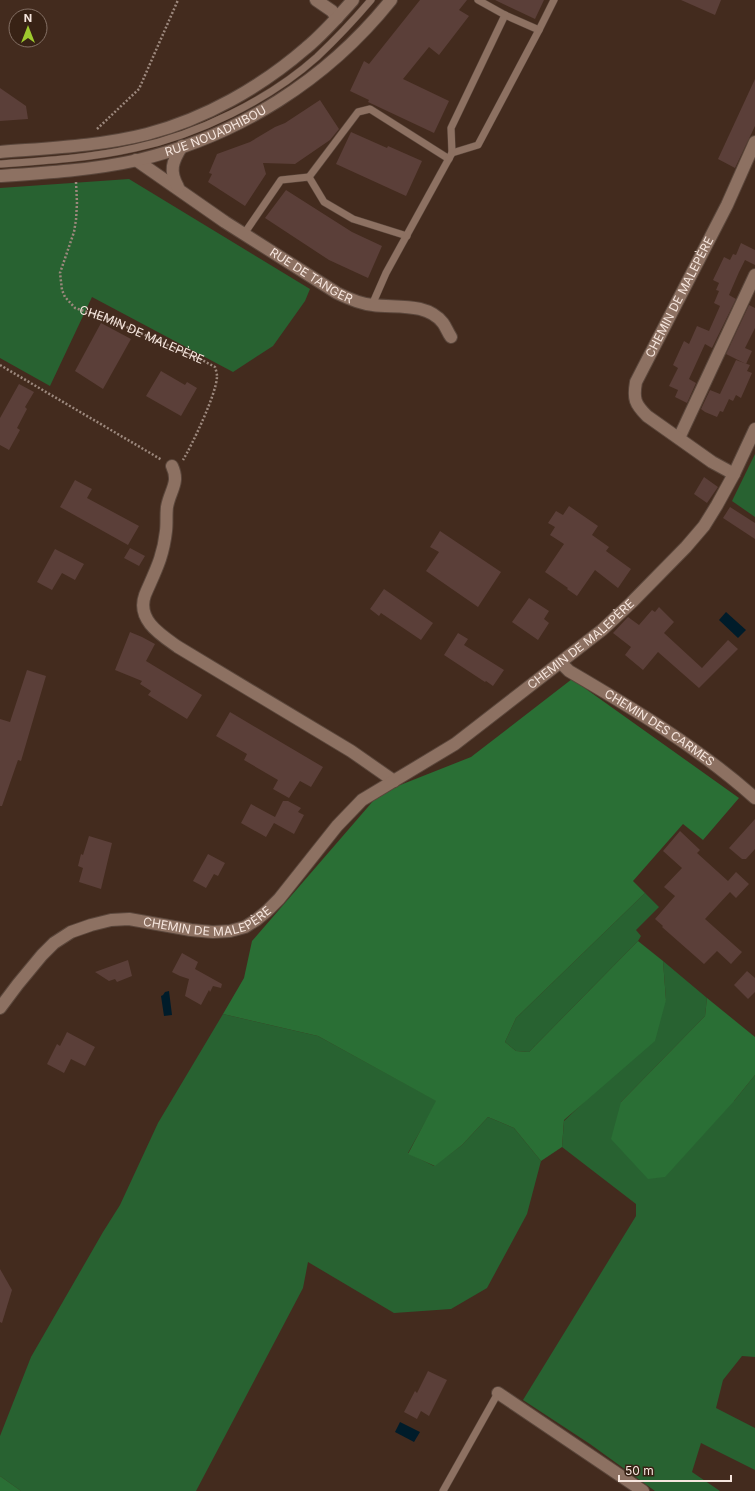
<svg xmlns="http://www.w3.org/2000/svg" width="755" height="1491" font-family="Inter,sans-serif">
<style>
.green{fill:#286231}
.forest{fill:#2a6f35}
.water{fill:#001c2a}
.building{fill:#5b3f39}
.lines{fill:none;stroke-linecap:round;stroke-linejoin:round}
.service-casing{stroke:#5a463b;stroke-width:8}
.minor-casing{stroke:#5a463b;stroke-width:14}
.tertiary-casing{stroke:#5a463b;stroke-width:14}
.path{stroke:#9c887d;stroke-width:2.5;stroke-dasharray:2 2;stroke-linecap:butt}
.service{stroke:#8d7162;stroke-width:7}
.minor{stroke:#8d7162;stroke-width:12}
.tertiary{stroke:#8d7162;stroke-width:12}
.labels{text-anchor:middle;stroke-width:3;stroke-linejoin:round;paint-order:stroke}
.street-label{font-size:12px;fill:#f6e6de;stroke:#382215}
</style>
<rect width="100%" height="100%" fill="#432b1e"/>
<g class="green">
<polygon points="129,179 310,289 305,301 273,346 233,372 92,297 50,386 0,358 0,188"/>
<polygon points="755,454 755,517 732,501"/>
<polygon points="645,893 659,907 636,930 641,936 638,941 529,1052 516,1051 505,1042 516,1018"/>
<polygon points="663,961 707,998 705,1016 621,1102 734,1101 755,1075 755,1357 742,1356 723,1380 716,1408 755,1428 755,1470 701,1443 692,1472 720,1491 655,1491 590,1444 523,1400 636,1216 636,1204 562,1147 564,1121 583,1103 666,1000"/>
<polygon points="223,1014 318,1036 437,1101 408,1153 434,1166 462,1145 488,1117 514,1128 541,1161 527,1214 487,1288 451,1309 394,1313 308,1262 303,1288 196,1491 21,1491 0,1476 0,1436 31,1357 103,1232 120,1205 158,1123"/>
</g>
<g class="forest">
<polygon points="572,679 739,798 703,840 683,824 633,881 645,893 516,1018 505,1042 516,1051 529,1052 638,941 663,961 666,1000 655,1041 564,1120 562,1147 541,1161 514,1128 488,1117 462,1145 435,1166 408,1154 436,1101 318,1036 223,1014 244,978 252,941 380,793 471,757"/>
<polygon points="707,998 755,1037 755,1075 734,1101 665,1177 648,1179 611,1139 621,1102 705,1016"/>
<polygon points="0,1476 21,1491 0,1491"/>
</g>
<g class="water">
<polygon points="726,612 746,630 738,638 719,620"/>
<polygon points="169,991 172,1015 164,1016 161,996 163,995 165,992"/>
<polygon points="400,1422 420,1432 414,1442 395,1432"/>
</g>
<g class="building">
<polygon points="420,0 467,0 459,10 469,16 439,55 429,47 403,79 449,101 434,133 368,102 369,100 350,91 364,61 369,64"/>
<polygon points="495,0 544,0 535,19"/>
<polygon points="681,0 721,0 715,15"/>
<polygon points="755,79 755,126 735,168 718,159"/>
<polygon points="0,88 26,106 28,119 0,121"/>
<polygon points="320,100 339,129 330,140 295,164 263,163 266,174 245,206 208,182 212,174 209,173 217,154 250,142 275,127 285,123"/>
<polygon points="351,132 387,148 388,146 422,161 406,196 336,164"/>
<polygon points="286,190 352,232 382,246 368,278 329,260 265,218"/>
<polygon points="741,243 755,250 755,265 745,260 739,272 729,295 736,299 712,348 705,344 689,379 696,383 687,403 675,397 678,390 669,386 678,368 673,365 684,341 689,344 697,326 709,331 720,306 714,303 719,291 716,290 719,283 713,280 724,257 730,260 733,254 736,255"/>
<polygon points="749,305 755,308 755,328 745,348 752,351 746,364 726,354"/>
<polygon points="101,323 131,339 103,389 75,371"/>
<polygon points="736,360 750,365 747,371 752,373 741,398 736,395 733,401 729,399 723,412 720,411 717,417 705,412 701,409 710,390 720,394"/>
<polygon points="161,371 185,385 187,382 197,388 181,416 146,396"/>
<polygon points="19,384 34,392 25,407 27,409 17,428 20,430 9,450 0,445 0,418"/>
<polygon points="704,477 718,487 707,503 694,494"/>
<polygon points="75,480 92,489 87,498 139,526 128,545 60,507"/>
<polygon points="569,506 598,526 592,535 609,547 606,551 631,569 618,588 595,570 577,596 567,589 568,588 545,572 564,544 550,535 555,527 548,523 556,511 563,515"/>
<polygon points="730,507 755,523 755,539 723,518"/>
<polygon points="440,531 501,572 478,607 426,571 439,552 430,547"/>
<polygon points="130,548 145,556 139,566 124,558"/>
<polygon points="55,549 84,564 75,580 62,573 52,590 37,582"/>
<polygon points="384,589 433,623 421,640 381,613 379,616 370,609"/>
<polygon points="529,598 549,611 544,619 549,623 538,640 512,622"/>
<polygon points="659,607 674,622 664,633 702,668 728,640 738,649 699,688 658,652 643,670 625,655 631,647 613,633 628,617 639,625 652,610 655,612"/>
<polygon points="130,632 142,637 155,644 146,661 202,695 187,719 148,695 151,691 140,684 142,681 115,670"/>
<polygon points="458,633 468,639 464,645 504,670 493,686 486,681 485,682 444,655"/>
<polygon points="27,670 46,676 21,761 18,760 2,806 0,806 0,719 10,722"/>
<polygon points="230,712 323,767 311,787 300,781 289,798 273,789 278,780 244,760 247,754 216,736"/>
<polygon points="283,801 288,801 301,808 298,812 304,815 294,834 274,823 266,837 241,823 251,804 275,817"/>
<polygon points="755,819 755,849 746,859 742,859 729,848"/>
<polygon points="680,831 700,850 697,853 728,881 736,872 749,884 736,898 730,892 705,919 742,952 731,964 717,951 704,964 662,927 663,926 655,919 675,896 664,887 682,868 663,851"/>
<polygon points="89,836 112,843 101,889 79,882 83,868 78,866 81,854 83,855"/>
<polygon points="208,854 225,863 218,876 214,874 206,888 193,881"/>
<polygon points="182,953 198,962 195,969 222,984 221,988 213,986 210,992 209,990 201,1005 185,996 189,979 180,976 172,972"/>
<polygon points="128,960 132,976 117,982 115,979 109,981 95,972"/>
<polygon points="747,971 755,978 755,992 748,999 734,985"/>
<polygon points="67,1032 95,1047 85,1066 71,1059 64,1073 47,1064 57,1044 60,1046"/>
<polygon points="0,1269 12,1290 2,1323 0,1322"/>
<polygon points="428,1371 447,1380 429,1416 421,1411 417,1419 404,1412 415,1391 417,1393"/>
</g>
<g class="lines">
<defs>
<g id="service">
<polyline points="478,0 505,15 539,30 554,0"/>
<polyline points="452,153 451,128 505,15"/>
<path d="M 0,164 C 45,161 91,158 135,148 C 197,135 269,100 317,57 C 336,39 354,20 371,0"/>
<polyline points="309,177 358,112 370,109 449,159"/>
<polyline points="244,234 281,180 309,177 324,202 353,219 407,236"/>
<polyline points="372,305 386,273 452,153 478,145 539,30"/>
<polyline points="443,1491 498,1393"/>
</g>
<g id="minor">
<polyline points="316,0 332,11 337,18"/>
<path id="s2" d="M 136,160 L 225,222 L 337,293 C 349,299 360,304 373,305 C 395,308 427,302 443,323 C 446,327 448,333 451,337"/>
<path d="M 178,187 C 169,171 172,162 182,146"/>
<polyline points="679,438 755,275"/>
<path d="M 172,466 C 180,483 170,490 167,507 C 166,515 167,523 166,531 C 165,540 163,550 160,559 C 156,571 150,583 145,595 C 136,620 161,635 178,647 L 351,751 L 394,781"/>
<path id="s3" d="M 734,474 L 712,462 L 647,416 C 635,404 633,399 636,382 L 727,205 L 755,142"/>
<path id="s4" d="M 561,663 L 569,671 C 634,709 699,748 755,798"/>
<path id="s5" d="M 0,1008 L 18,984 L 42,955 L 54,943 L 71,932 L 91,925 L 111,920 L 129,919 L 191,930 L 213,932 L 230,931 L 245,927 L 256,920 L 267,911 L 279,899 L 337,826 L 362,800 L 455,744 L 602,630 L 632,602 L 686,547 L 704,526 L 717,505 L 734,474 L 755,429"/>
<polyline points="498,1393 643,1491"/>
</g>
<g id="tertiary">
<path d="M 0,152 C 49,148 100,146 147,134 C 205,119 261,87 306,48 C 323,34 338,17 353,0"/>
<path id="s6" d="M 0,176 C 46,173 93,170 138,160 C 238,136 327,80 391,0"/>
</g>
</defs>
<use href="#service" class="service-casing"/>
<use href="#minor" class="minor-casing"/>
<use href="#tertiary" class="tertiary-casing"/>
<g class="path">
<polyline points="97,129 139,89 178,0"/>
<path id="s1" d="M 76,182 L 77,203 L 76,220 L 74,232 L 60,273 L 62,290 L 65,297 L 75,308 L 106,318 L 202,360 L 215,367 C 216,370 217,374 217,376 C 217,393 192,445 183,460"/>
<polyline points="0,365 162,460"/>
</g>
<use href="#service" class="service"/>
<use href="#minor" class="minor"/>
<use href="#tertiary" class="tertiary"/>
</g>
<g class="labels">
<g class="street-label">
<text dy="4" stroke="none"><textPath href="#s6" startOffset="222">RUE NOUADHIBOU</textPath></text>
<text dy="4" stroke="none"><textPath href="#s2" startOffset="210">RUE DE TANGER</textPath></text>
<text dy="4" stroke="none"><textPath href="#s3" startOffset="238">CHEMIN DE MALEPÈRE</textPath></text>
<text dy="4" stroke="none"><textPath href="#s1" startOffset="205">CHEMIN DE MALEPÈRE</textPath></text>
<text dy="4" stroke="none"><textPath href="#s5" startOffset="725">CHEMIN DE MALEPÈRE</textPath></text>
<text dy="4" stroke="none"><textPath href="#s4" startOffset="118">CHEMIN DES CARMES</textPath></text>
<text dy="4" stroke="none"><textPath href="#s5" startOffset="246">CHEMIN DE MALEPÈRE</textPath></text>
</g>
</g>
<g transform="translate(28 28)"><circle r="19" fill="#382215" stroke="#847065"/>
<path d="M0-3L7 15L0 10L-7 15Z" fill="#9eca2e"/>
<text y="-6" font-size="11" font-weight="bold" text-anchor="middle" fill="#f6e6de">N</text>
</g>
<path d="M619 1475v6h112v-6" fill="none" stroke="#f6e6de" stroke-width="2"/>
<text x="625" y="1475" font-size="12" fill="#f6e6de" stroke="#382215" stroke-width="3" paint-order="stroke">50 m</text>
</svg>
